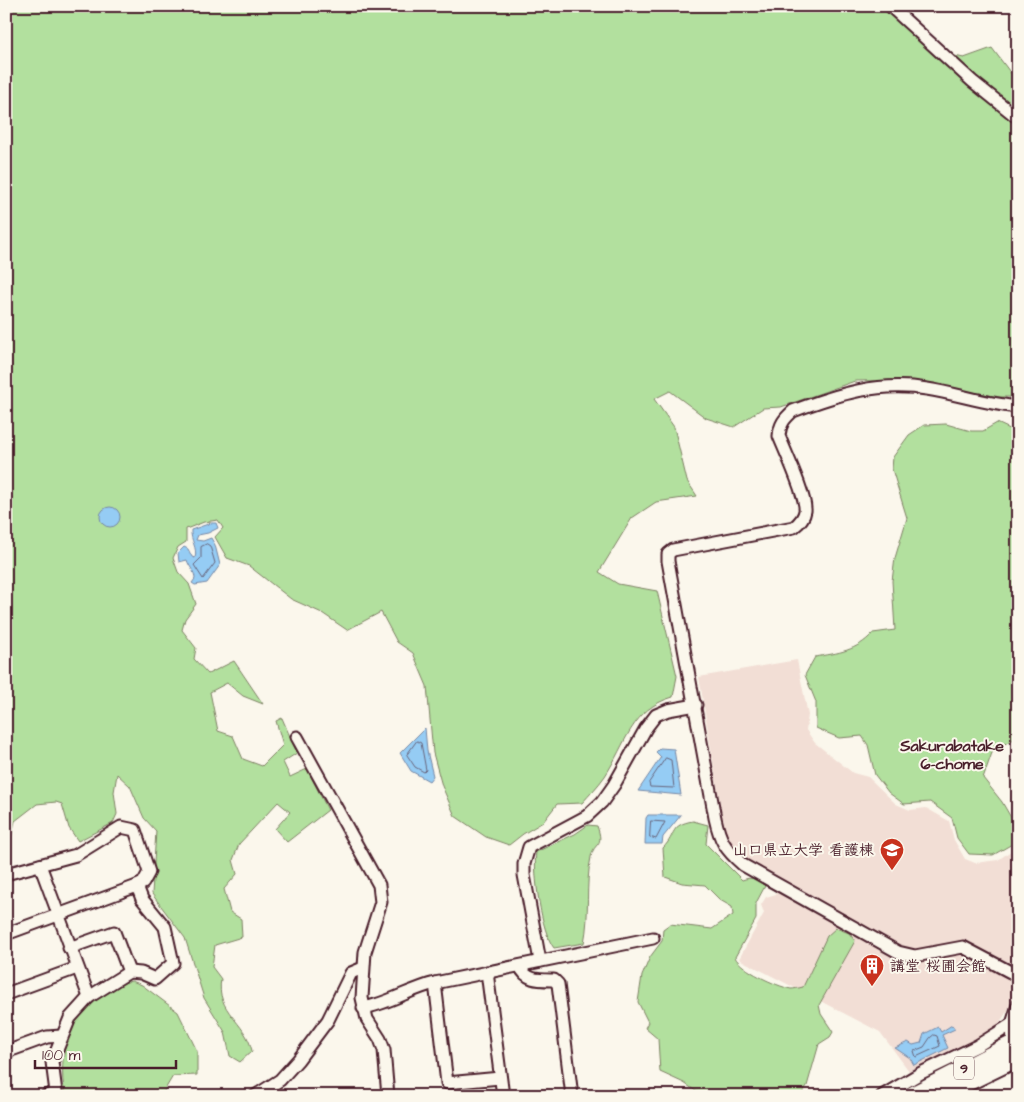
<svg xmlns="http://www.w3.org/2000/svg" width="1024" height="1102" font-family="'Architects Daughter','Klee One',sans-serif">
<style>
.built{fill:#f2ded5}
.green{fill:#b2e09e;stroke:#7e8064}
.water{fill:#95ccf4;stroke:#7787a4}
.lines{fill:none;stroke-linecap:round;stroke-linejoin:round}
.shore{stroke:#68647b;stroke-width:1}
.minor-casing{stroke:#4a1f2b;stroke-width:15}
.highway-casing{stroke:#4a1f2b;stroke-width:20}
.minor{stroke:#fbf7ec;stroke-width:11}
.highway{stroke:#fbf7ec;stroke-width:16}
.labels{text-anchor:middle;stroke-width:4;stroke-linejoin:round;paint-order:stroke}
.shield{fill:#fbf7ec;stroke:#7f6065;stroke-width:1}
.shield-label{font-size:14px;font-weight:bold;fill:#4a1f2b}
.poi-label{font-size:15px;font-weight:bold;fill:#4a1f2b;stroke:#fbf7ec;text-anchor:end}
.neighbourhood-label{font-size:16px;font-weight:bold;fill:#4a1f2b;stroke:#fbf7ec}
</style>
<rect width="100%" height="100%" fill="#fbf7ec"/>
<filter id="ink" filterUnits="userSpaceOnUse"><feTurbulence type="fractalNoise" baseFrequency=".02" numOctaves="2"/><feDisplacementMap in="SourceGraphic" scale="10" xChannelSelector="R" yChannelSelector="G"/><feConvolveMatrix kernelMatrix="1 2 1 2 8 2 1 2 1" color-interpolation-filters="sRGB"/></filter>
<g filter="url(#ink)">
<polygon class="built" points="797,660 808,715 806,730 815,743 853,773 868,777 896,804 910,810 926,808 949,821 954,840 965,859 975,863 998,860 1018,846 1018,995 996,1028 976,1042 912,1075 880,1032 739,959 764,913 761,905 766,897 776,894 779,878 741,857 733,848 725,835 699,677"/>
<g class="green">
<path d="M 6,6 L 882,6 L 931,51 L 964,58 L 992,48 L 1018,83 L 1018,397 L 1000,397 L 907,380 L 855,381 L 781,407 L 763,408 L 734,427 L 706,418 L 670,391 L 654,399 L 674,427 L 687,481 L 697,496 L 656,502 L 632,518 L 599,572 L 618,584 L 657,591 L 677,676 L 673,697 C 631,709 626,744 605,776 C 598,786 590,794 582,803 L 557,804 L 543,822 L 523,834 L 509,845 L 486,837 L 455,816 L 442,786 L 433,753 L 427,686 L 413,653 L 397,642 L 381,612 L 347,630 L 322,613 L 291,599 L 249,566 L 227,558 L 215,537 L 223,528 L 218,520 L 204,522 L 186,529 L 186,542 L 178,547 L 173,558 L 178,572 L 189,584 L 196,604 L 185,619 L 182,630 L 196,648 L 194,659 L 208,674 L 234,661 L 263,704 L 243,696 L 227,683 L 210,692 L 218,731 L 233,736 L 243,759 L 262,766 L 283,745 L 276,721 L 282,718 L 297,753 L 283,762 L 290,777 L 307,769 L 328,810 L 287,842 L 275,829 L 290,812 L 278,802 L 239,844 L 233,860 L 237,874 L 224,889 L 230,912 L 241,919 L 242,937 L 215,945 L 212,967 L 221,979 C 215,1012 246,1021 252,1051 L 240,1062 L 230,1056 L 225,1032 L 204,998 L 185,938 L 152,894 L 156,831 L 144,818 L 130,786 L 117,774 L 114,792 L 117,814 L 113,823 L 78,841 L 69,828 L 62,804 L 56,802 L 37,804 L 15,821 L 11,839 L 6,839 Z"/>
<path d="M 997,423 L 1012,430 L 1018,437 L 1018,737 L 993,750 L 983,778 L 1002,802 L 1017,828 L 1014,843 L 993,855 L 969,854 L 957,838 L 952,818 L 930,802 L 904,804 L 889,793 L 875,775 L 868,745 L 862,736 L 839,738 L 816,728 L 816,702 L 805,675 L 815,657 C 838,653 857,651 873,633 L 895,630 L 892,581 L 895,558 L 907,518 L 892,469 L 893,457 L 909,435 L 924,425 L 946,424 L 971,431 L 983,431 Z"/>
<path d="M 693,821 L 708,825 L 706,844 L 742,880 C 753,876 758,879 765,886 L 756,903 L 756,919 L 735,957 C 741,970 776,986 791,989 C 794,989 799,988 803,987 L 827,936 L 836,928 L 849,933 L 855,941 L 819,1005 L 821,1014 L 833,1032 L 830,1037 L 819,1044 L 807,1086 L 800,1096 L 703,1096 L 684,1083 L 660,1072 L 658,1039 L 645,1028 L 648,1022 L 638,1002 L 642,976 L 650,957 L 662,941 L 663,929 L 670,924 L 712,929 L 733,915 L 732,907 L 720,900 L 705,885 L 682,883 L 665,877 L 663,848 C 677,834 669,825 693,821 Z"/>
<path d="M 588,825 L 597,826 C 605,848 594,841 591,857 C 585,885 590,914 584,943 L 554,948 C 541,932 533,872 536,852 L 575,834 Z"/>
<path d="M 132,981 L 142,985 L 178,1012 L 197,1051 L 197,1075 L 173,1076 L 161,1096 L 65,1096 C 57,1052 68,1015 107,992 C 115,987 123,982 132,981 Z"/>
</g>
<g class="water">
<circle cx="110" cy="517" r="10"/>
<path d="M 211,523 L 216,523 L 218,528 L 208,533 L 198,535 L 196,540 L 203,541 L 211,538 L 215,545 L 220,565 L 207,583 L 195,585 L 192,583 L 195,579 C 195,571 189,567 187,560 L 179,562 L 178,553 L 184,547 L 188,549 L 192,557 L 195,558 C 198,548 190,540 191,530 Z"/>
<polygon points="425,728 427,751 433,776 429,781 411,771 400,753"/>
<polygon points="660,748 674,749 681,795 638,791 661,757 656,752"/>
<polygon points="648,815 681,815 663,837 662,844 645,844 646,818"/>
<polygon points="952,1025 955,1029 942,1035 948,1048 914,1065 910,1058 895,1048 908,1042 913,1045 921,1043 924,1034 938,1027 941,1032"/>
</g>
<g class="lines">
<g class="shore">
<polygon points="207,544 210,546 215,563 203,579 194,565 201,558 201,547"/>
<polygon points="417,741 421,743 426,770 424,772 415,767 407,755"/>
<polygon points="666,758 671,760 674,788 650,787 649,783"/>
<polygon points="651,821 665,822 656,839 650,837"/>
<polygon points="934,1035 937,1036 940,1046 916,1057 914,1051 924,1047 930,1038"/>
</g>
<defs>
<g id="minor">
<polyline points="890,6 972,81 1018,118"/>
<path d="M 1018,407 C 987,404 958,394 927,389 C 879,381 838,394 793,411 C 784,419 780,424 779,436 C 785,451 807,498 805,511 C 804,518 799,523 794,527 L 673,550 L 668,554 L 668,561 L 715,818 C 720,841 725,849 743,865 L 898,952 L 915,956 L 963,947 L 1018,976"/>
<polyline points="297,737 379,885 381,902 365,952 362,998 367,1019 380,1039 384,1050 388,1096"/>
<polyline points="40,865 89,997"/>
<polyline points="6,874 76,855 121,827 135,830 149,872 143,883 137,886 6,934"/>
<polyline points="69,948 114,932 129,972"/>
<polyline points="540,961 524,875 524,864 529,847 587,816 602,802 614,785 646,728 656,715 668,710 696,705"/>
<path d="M 520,966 C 526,981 539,980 554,980 L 558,984 L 572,1096"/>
<polyline points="487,972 503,1096"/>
<polyline points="435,983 447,1083 500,1078"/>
<polyline points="6,994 77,968"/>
<path d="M 363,1008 C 388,1004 410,989 435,983 L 653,938"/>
<polyline points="1016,1047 1013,1043 1012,1024 1018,1005"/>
<polyline points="6,1052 47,1037 61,1036"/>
<polyline points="46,1096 56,1092 52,1062 70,1018 89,997 129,972 141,973 155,979 173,963 165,927 142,899 137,886"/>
<polyline points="255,1096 280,1080 298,1060 328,1020 351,973 363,968"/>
<polyline points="882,1096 921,1073 977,1046 1012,1024"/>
</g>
<g id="highway">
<polyline points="910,1096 1018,1041"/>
<polyline points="940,1096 1018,1058"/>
</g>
</defs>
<use href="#minor" class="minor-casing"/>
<use href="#highway" class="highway-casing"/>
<use href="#minor" class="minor"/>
<use href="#highway" class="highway"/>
</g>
</g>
<defs>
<symbol id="university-pin" viewBox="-11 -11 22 30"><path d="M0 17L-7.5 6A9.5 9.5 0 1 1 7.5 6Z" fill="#c8321e" stroke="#fbf7ec"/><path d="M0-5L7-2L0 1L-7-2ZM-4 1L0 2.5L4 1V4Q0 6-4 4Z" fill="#fff"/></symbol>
<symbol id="building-pin" viewBox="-11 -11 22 30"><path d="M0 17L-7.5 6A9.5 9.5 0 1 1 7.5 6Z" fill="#c8321e" stroke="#fbf7ec"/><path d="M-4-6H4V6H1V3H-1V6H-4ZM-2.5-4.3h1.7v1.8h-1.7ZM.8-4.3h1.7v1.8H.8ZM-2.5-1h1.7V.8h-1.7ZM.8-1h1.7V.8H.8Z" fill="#fff"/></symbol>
</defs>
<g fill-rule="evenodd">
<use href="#university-pin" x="878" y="836" width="28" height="38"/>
<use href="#building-pin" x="858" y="952" width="28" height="38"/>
</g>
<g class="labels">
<rect class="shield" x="954" y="1056.5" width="20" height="23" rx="4"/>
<g class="shield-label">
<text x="964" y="1073">9</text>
</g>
<g class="poi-label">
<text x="874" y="855">山口県立大学 看護棟</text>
<text x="890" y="971" text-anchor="start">講堂 桜圃会館</text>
</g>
<g class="neighbourhood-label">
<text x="952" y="751">Sakurabatake<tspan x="952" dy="18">6-chome</tspan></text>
</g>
</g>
<rect width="1024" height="1102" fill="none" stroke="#fbf7ec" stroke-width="25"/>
<rect x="12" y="12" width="999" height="1077" fill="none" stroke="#4a1f2b" stroke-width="2" filter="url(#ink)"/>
<path d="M35 1060v8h141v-8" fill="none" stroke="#4a1f2b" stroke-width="2.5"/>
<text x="42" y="1060" font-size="15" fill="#4a1f2b" stroke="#fbf7ec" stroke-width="4" paint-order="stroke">100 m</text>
</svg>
